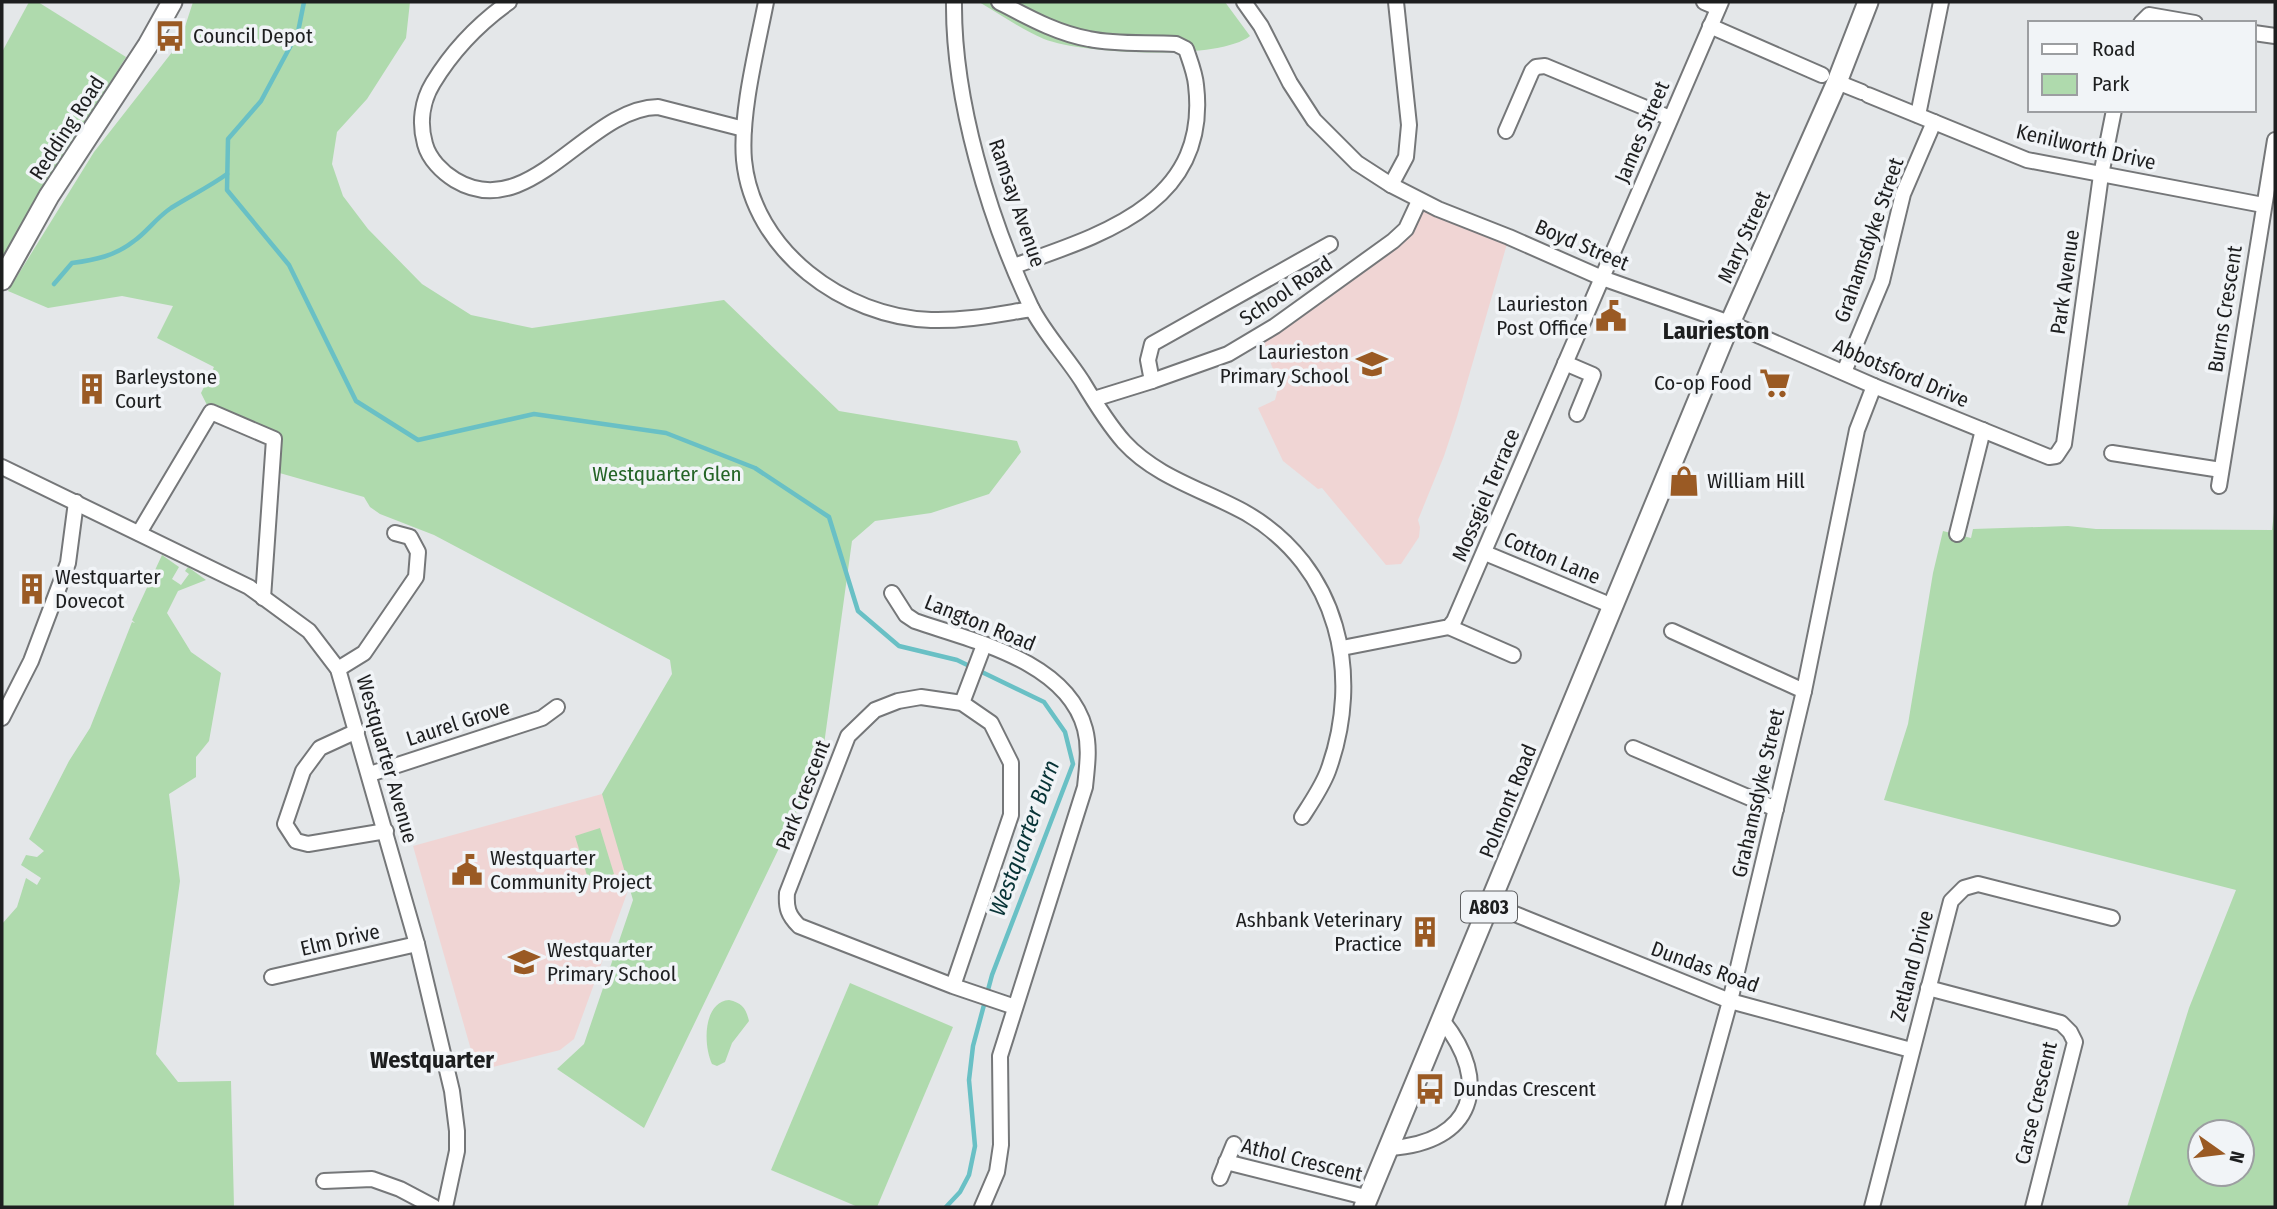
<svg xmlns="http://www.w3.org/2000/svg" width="2277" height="1209" font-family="'Fira Sans Condensed',sans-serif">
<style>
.education{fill:#f0d5d4}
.green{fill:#afdaad;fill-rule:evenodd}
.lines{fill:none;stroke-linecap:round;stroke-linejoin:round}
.stream{stroke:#69c0c5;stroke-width:4.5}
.minor-casing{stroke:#757779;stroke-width:18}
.major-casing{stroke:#757779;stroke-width:23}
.minor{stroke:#fff;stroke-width:14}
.major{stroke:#fff;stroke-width:19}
.labels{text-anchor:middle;stroke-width:7;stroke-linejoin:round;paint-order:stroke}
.shield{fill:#f1f4f7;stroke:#5d5e60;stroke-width:2}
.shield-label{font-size:19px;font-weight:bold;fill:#1d1e1f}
.poi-label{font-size:21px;fill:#1d1e1f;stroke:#f1f4f7;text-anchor:start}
.street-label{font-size:21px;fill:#1d1e1f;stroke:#f1f4f7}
.park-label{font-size:21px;fill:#246426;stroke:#f1f4f7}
.water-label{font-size:23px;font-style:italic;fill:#073336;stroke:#f1f4f7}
.quarter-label{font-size:24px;font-weight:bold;fill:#1d1e1f;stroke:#f1f4f7}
</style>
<rect width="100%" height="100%" fill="#e4e7e9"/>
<g class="education">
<polygon points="1419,201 1509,237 1457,417 1444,456 1418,520 1420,527 1419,537 1401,564 1386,565 1322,488 1318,489 1283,461 1258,408 1275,400 1279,385 1260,335 1393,241"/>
<polygon points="602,794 630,885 574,1039 560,1050 477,1071 413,846"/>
</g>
<g class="green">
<polygon points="29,2 38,2 126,57 2,258 2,52"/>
<polygon points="193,2 410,2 406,38 367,99 337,132 332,164 343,196 368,229 422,284 471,315 532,328 724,300 839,411 1017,441 1021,452 989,494 931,513 875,521 852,541 822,759 644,1128 557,1069 584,1044 633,900 602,794 672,674 670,660 434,535 380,514 370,507 364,497 276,472 277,437 208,407 201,393 214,367 157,338 173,306 122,296 48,308 8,291 94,152 180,42"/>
<path d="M 979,2 L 1225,2 L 1250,36 C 1219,61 1082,54 1044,39 C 1022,30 1000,14 979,2 Z"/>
<path d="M 2275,504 L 2275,1207 L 2127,1207 L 2189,1008 L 2236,890 L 1884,800 L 1908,724 L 1933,573 L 1943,531 L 1971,538 L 1973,529 L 2068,526 L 2096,529 L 2272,530 ZM 2200,1132 L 2242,1132 L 2242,1174 L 2200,1174 Z"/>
<polygon points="162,555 179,567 172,579 181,585 189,574 185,571 188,567 206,580 178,591 167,613 191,652 221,673 209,741 196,757 196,777 169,794 180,881 156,1054 178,1082 231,1081 234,1207 2,1207 2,924 17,907 26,878 37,885 41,878 21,865 26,855 37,857 44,851 29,839 69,761 90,728 132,622 135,623 132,620"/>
<polygon points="600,828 614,874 589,882 575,836"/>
<polygon points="850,983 953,1027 877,1207 858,1207 771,1170"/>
<path d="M 729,1000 C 742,1003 746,1008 749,1021 L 732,1043 L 725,1062 L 717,1066 L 712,1064 C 703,1045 703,1002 729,1000 Z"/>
</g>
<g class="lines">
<g class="stream">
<polyline points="304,2 298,32 261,101 228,139 227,190 289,265 356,401 418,440 534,414 666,433 755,468 829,517 858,611 899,646 957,660 1044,702 1065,732 1073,764 992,975 973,1046 969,1080 975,1146 969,1175 960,1192 946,1207"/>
<path d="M 54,284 L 72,263 C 95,260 115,256 134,241 C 147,232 156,218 171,208 C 190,196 209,187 227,174"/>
</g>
<defs>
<g id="minor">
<path d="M 509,2 C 478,24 453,50 433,83 C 422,101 419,123 425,144 C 429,159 442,172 455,180 C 530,225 587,108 658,107 L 744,129"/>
<path d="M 766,2 C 757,48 740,114 744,160 C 753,251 844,317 931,320 C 966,321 999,314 1032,309"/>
<path d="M 954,2 C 953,99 989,219 1031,307 C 1044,333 1066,356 1082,381 C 1094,401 1108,424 1124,442 C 1157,478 1205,490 1246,513 C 1339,567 1363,675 1328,771 C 1322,787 1311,803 1302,817"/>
<path d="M 999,2 C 1028,17 1056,33 1089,39 C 1117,45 1148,42 1176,44 L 1186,49 C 1190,61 1195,73 1196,85 C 1210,203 1104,234 1014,266"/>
<polyline points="1244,2 1261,26 1290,83 1314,120 1357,163 1391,185 1438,209 1509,237 1602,278 1730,323 1874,386 2049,457 2056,456 2064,444 2101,175 2114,110"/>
<polyline points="1704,2 1718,8"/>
<polyline points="2141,23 2149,15 2195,23"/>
<polyline points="1710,26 1822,75"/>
<polyline points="2254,33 2275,36"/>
<polyline points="1837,82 1862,92"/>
<polyline points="1868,95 2027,160 2263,205"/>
<polyline points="1918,115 1941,2"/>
<polyline points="1506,131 1532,71 1536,67 1545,66 1670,118"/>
<polyline points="1391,185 1406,157 1409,125 1396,2"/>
<polyline points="1565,363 1593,375 1577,414"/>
<polyline points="1844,372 1882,281 1903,194 1934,122"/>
<polyline points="1152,381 1148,360 1152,344 1330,244"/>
<polyline points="1094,399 1152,381 1228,354 1275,326 1393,241 1406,229 1419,201"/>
<polyline points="2112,453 2221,470"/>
<polyline points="2,467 249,587 309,631 338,669 417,944 452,1091 457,1131 457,1151 445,1207"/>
<polyline points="2219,486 2275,140"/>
<polyline points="139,533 211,412 274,439 263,598"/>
<polyline points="1957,534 1983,430"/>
<polyline points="1485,553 1603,602"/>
<path d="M 892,593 L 906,615 L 915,621 C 973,641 1067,661 1085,729 C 1090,748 1087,767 1085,787 L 1000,1056 L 1001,1145 L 997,1172 L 982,1207"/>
<polyline points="1449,627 1513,655"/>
<polyline points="1672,631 1804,691"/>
<polyline points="1342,648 1449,627 1454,621 1721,2"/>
<polyline points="338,669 364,653 416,577 418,552 410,537 395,533"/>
<polyline points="962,703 984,645"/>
<polyline points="2,718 31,661 68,563 76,502"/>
<polyline points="357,731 320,748 303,771 285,824 296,841 308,844 386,831"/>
<polyline points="1633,748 1776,809"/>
<polyline points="370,774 542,718 557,707"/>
<polyline points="1490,904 1730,1001 1911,1050"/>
<polyline points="272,977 417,944"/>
<path d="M 953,986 L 1011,815 L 1011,763 L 991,723 L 962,703 L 921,697 L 898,701 L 875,710 L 848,736 L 787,893 C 786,908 788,915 799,926 L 953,986 L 1015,1007"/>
<polyline points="1928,988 2061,1023 2070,1032 2075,1042 2033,1207"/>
<path d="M 1390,1148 C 1473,1143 1493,1083 1442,1020"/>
<polyline points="1226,1162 1369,1198"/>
<polyline points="1220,1178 1234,1144"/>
<polyline points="324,1181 372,1179 400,1189 434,1207"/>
<polyline points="1673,1207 1730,1001 1804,691 1857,430 1874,386"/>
<polyline points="1872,1207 1951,901 1964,888 1978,884 2112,918"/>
</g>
<g id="major">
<polyline points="2,280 49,196 148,45 172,2"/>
<polyline points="1364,1207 1730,323 1837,82 1868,2"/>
</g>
</defs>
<use href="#minor" class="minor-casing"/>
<use href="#major" class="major-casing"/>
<use href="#minor" class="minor"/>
<use href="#major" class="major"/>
</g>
<defs>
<symbol id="bus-bare" viewBox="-9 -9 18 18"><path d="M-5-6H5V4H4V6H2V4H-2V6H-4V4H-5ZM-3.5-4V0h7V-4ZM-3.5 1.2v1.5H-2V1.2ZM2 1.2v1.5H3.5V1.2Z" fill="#9a5a24" stroke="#f1f4f7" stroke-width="2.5" paint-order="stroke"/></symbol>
<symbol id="civic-bare" viewBox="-9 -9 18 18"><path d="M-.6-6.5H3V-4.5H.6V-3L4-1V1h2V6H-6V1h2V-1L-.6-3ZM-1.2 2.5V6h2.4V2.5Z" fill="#9a5a24" stroke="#f1f4f7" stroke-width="2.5" paint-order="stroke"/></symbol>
<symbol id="school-bare" viewBox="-9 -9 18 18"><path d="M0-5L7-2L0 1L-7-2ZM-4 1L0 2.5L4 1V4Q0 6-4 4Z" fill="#9a5a24" stroke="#f1f4f7" stroke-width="2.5" paint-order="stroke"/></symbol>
<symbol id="supermarket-bare" viewBox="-9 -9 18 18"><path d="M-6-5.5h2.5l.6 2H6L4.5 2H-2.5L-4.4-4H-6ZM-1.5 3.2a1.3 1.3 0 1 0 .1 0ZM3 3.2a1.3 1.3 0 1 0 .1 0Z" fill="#9a5a24" stroke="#f1f4f7" stroke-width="2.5" paint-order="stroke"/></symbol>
<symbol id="building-bare" viewBox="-9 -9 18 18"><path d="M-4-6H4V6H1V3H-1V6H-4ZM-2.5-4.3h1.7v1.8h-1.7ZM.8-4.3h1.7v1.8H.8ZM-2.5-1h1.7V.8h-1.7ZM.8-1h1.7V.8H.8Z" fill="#9a5a24" stroke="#f1f4f7" stroke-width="2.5" paint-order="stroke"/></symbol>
<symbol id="shop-bare" viewBox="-9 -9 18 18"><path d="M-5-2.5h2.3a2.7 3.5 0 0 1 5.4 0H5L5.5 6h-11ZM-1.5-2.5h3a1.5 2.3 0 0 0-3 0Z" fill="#9a5a24" stroke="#f1f4f7" stroke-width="2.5" paint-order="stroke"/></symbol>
</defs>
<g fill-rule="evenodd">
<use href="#bus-bare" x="148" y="14" width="44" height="44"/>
<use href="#civic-bare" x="1589" y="294" width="44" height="44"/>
<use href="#school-bare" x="1350" y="342" width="44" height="44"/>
<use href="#supermarket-bare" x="1753" y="361" width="44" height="44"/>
<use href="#building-bare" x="70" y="367" width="44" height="44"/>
<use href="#shop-bare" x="1662" y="459" width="44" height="44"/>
<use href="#building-bare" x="10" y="567" width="44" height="44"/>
<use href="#civic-bare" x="445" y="848" width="44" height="44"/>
<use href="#building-bare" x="1403" y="910" width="44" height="44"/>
<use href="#school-bare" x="502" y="940" width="44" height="44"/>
<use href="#bus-bare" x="1408" y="1067" width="44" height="44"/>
</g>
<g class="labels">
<rect class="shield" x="1461" y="891.5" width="56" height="31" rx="5"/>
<g class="shield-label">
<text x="1489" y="914">A803</text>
</g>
<g class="poi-label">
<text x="193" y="43">Council Depot</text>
<text x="1588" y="311" text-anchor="end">Laurieston<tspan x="1588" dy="24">Post Office</tspan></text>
<text x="1349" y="359" text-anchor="end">Laurieston<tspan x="1349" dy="24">Primary School</tspan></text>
<text x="115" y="384">Barleystone<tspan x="115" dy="24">Court</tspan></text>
<text x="1752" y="390" text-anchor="end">Co-op Food</text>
<text x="1707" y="488">William Hill</text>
<text x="55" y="584">Westquarter<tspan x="55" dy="24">Dovecot</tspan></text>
<text x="490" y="865">Westquarter<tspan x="490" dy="24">Community Project</tspan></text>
<text x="1402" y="927" text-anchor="end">Ashbank Veterinary<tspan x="1402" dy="24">Practice</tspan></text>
<text x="547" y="957">Westquarter<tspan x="547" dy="24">Primary School</tspan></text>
<text x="1453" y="1096">Dundas Crescent</text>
</g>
<g class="street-label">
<text transform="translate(67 128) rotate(-57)" y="7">Redding Road</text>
<text transform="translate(1642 132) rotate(-67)" y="7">James Street</text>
<text transform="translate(2086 147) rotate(13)" y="7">Kenilworth Drive</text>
<text transform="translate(1017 203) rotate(71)" y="7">Ramsay Avenue</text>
<text transform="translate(1744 237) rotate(-66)" y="7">Mary Street</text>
<text transform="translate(1869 240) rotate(-71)" y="7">Grahamsdyke Street</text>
<text transform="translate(1582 245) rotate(23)" y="7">Boyd Street</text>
<text transform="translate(2065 282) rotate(-82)" y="7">Park Avenue</text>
<text transform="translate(1286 291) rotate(-34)" y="7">School Road</text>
<text transform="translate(2225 309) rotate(-81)" y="7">Burns Crescent</text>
<text transform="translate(1901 373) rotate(23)" y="7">Abbotsford Drive</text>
<text transform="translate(1486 495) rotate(-67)" y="7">Mossgiel Terrace</text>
<text transform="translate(1552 558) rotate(23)" y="7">Cotton Lane</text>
<text transform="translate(980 623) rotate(22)" y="7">Langton Road</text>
<text transform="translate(458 723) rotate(-18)" y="7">Laurel Grove</text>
<text transform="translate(387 759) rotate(74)" y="7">Westquarter Avenue</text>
<text transform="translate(1758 793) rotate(-77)" y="7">Grahamsdyke Street</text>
<text transform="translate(803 795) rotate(-69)" y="7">Park Crescent</text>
<text transform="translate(1508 801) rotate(-68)" y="7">Polmont Road</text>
<text transform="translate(340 940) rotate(-13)" y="7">Elm Drive</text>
<text transform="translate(1912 966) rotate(-75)" y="7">Zetland Drive</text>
<text transform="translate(1705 967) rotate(20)" y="7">Dundas Road</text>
<text transform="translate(2036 1103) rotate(-77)" y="7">Carse Crescent</text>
<text transform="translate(1302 1160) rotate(14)" y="7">Athol Crescent</text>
</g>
<g class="park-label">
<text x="667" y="481">Westquarter Glen</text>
</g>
<g class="water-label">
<text transform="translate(1024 838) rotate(-70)" y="8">Westquarter Burn</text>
</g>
<g class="quarter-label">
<text x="1716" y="339">Laurieston</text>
<text x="432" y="1068">Westquarter</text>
</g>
</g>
<rect width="2277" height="1209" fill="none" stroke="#1d1e1f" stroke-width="7"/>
<rect x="2028" y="21" width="228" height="91" fill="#f1f4f7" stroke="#9c9ea1" stroke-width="2"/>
<rect x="2042" y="44" width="35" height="10" fill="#ffffff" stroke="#9c9ea1" stroke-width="2"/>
<text x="2092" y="56" font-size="21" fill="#1d1e1f">Road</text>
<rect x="2042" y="74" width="35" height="21" fill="#afdaad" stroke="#9c9ea1" stroke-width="2"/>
<text x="2092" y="91" font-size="21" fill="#1d1e1f">Park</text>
<g transform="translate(2221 1153) rotate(104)"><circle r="33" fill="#f1f4f7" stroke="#9c9ea1" stroke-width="2"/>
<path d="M0-5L12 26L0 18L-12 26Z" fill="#9a5a24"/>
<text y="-10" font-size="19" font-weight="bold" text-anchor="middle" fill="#1d1e1f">N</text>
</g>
</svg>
